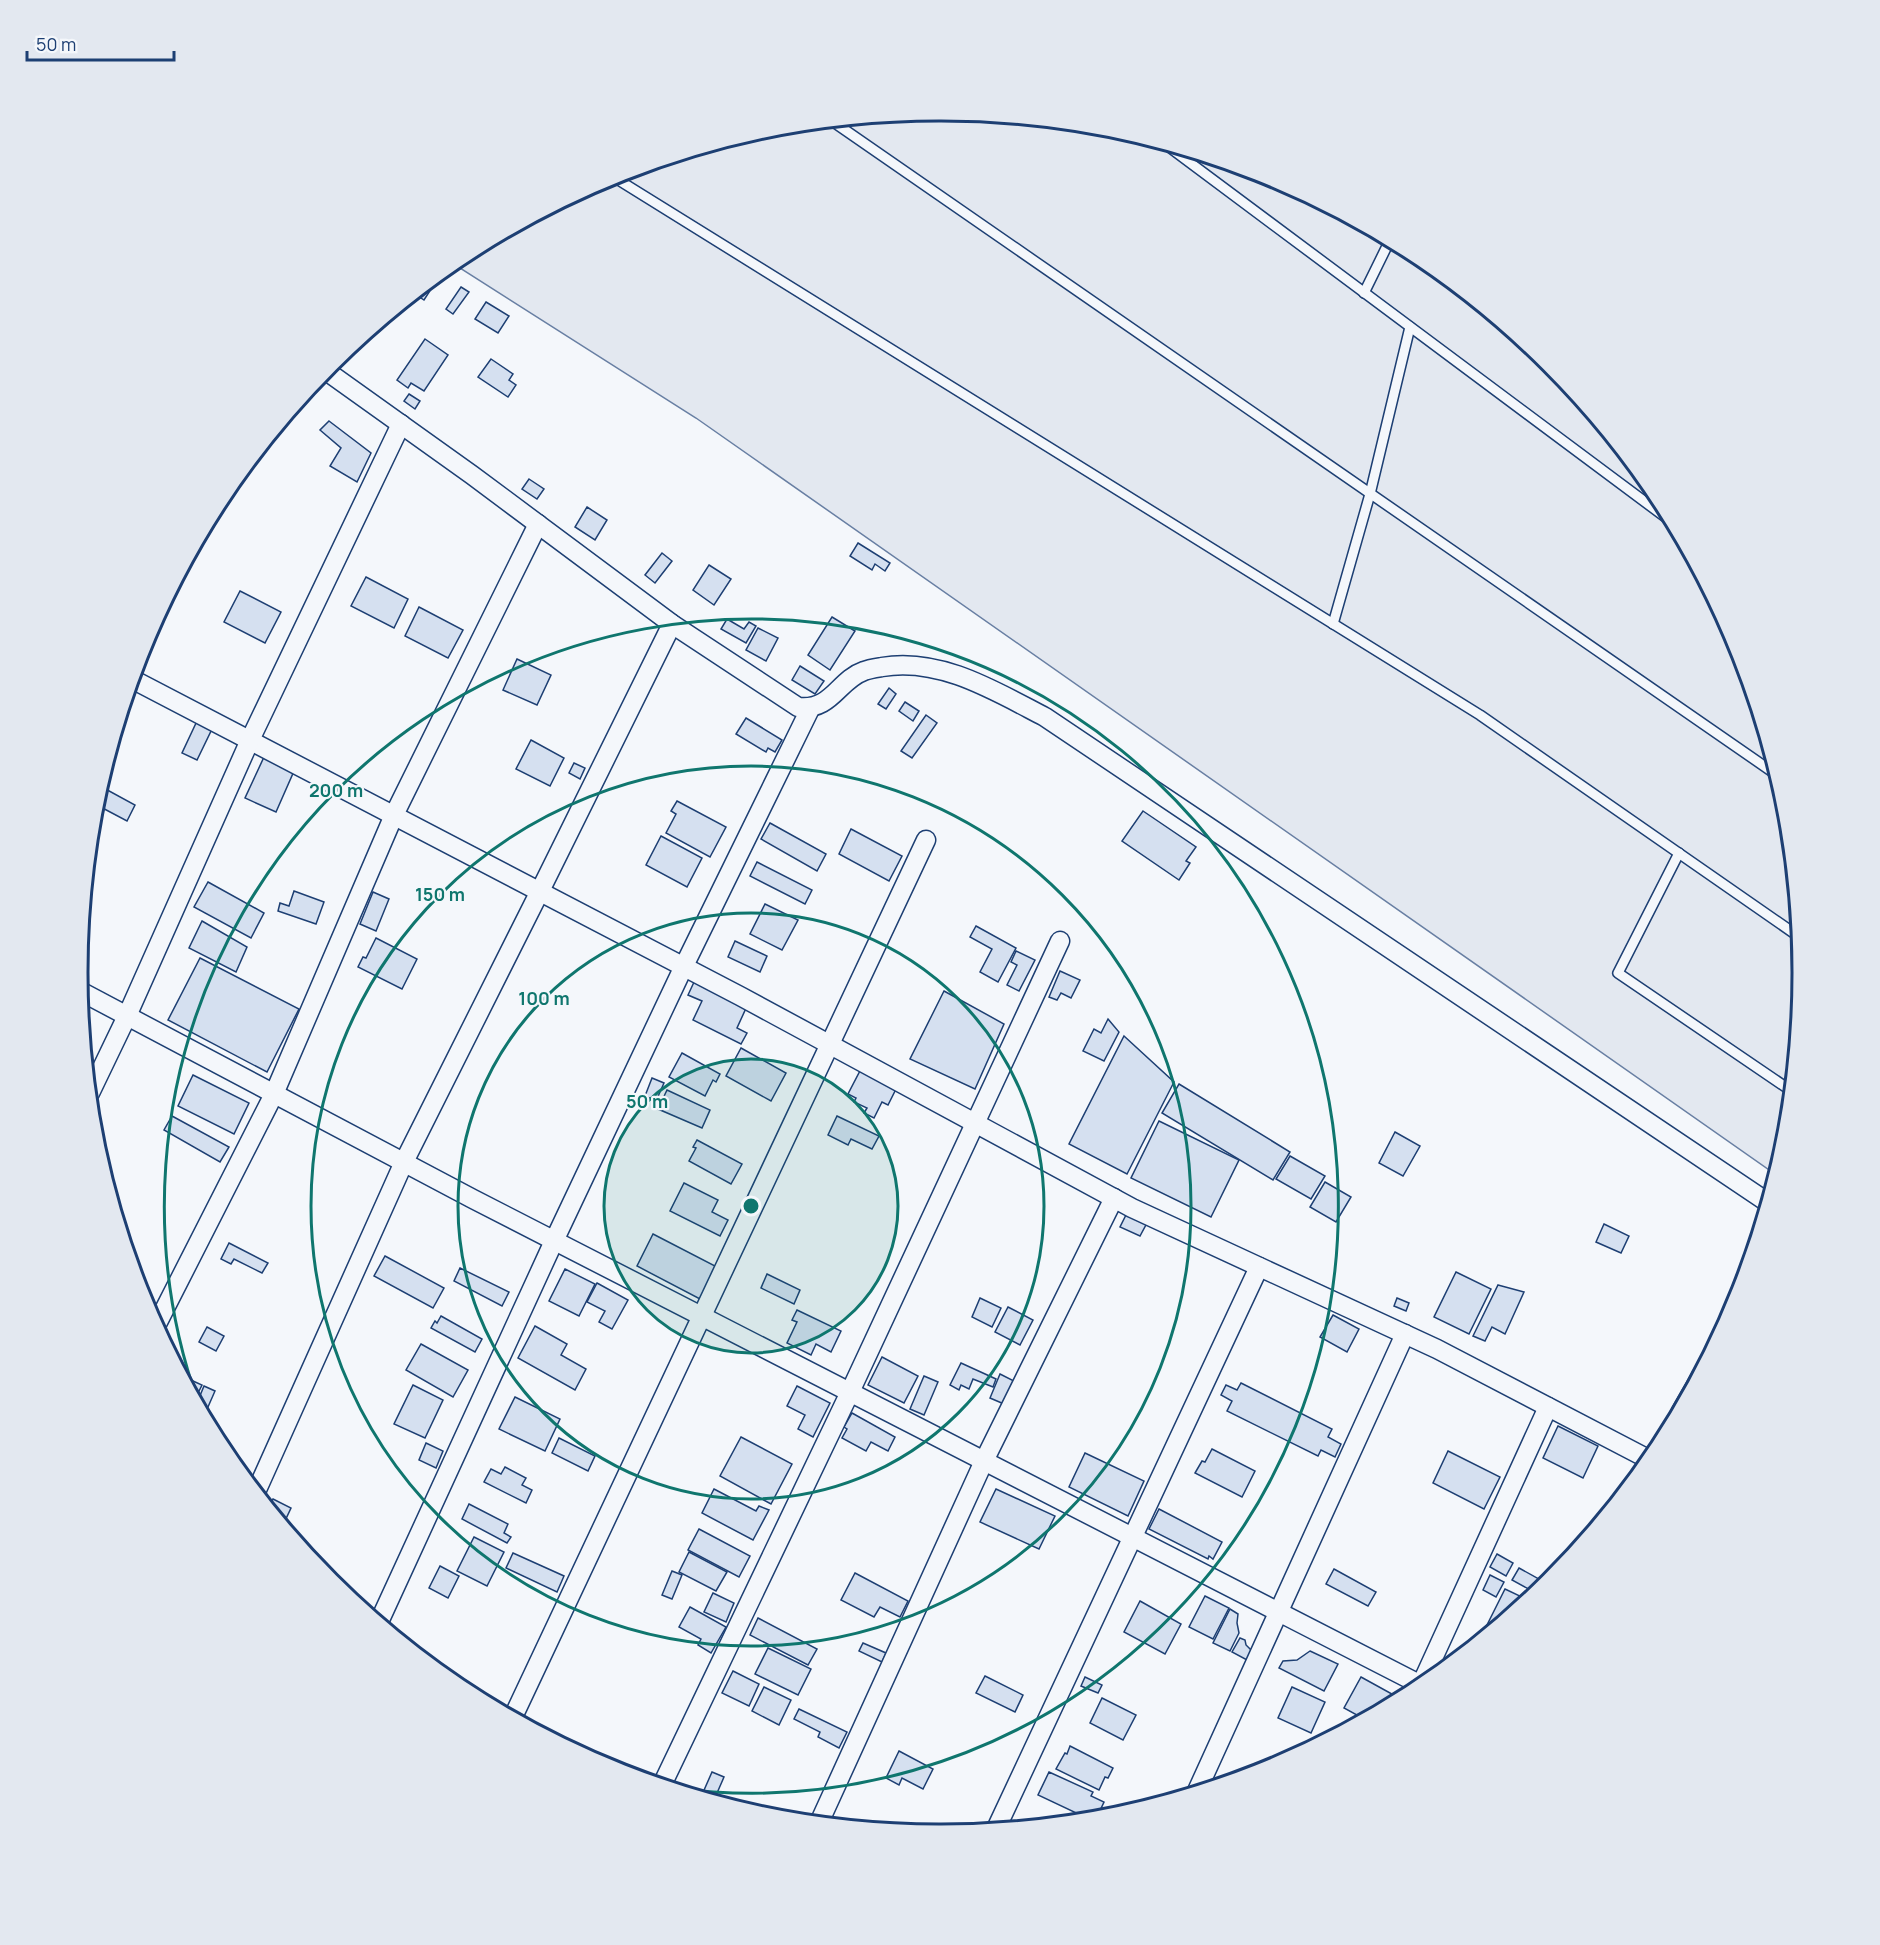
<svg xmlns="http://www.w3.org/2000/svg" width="1880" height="1945" font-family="Manrope,sans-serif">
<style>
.parking{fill:#e3e8f0;stroke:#687fa3;stroke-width:1.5}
.building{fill:#d5e0f0;stroke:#1d3f73;stroke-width:1.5}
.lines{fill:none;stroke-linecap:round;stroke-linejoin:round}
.service-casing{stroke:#1d3f73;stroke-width:12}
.minor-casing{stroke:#1d3f73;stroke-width:21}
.service{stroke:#f4f7fb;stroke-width:9}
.minor{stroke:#f4f7fb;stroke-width:18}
.ring{fill:none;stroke:#0f766e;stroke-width:3}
.rim{fill:none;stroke:#1d3f73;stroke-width:3}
.centre{fill:#0f766e;stroke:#f4f7fb;stroke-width:3}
.ring-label{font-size:18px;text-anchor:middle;font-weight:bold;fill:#0f766e;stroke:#f4f7fb;stroke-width:4.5;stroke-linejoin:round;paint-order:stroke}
</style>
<rect width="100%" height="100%" fill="#f4f7fb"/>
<polygon class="parking" points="940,111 1109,127 1270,176 1419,256 1550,363 1657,494 1737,643 1785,805 1802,973 1785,1141 1775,1174 696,418 452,263 461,256 610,176 772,127"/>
<g class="building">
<polygon points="442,272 424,300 415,294"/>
<polygon points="461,287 469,292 453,314 446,309"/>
<polygon points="486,302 509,316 498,333 475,319"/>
<polygon points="425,339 448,355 424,391 411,383 408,388 397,380"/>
<polygon points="491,359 513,374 509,380 516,385 508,397 478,377"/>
<polygon points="409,394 420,401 415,409 404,401"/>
<polygon points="329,421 371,453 357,482 330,466 341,448 320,430"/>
<polygon points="529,479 544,489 537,499 522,489"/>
<polygon points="587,507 607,520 595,540 575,527"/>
<polygon points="858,543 890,563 885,571 875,564 872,570 850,556"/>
<polygon points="662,553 672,561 655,583 645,575"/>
<polygon points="709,565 731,579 714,605 693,590"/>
<polygon points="366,577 408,599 394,628 351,606"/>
<polygon points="240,591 281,612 265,643 224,622"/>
<polygon points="419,607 463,630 448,658 405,636"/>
<polygon points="832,617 855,631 830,670 808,655"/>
<polygon points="727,619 744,629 749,622 756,626 746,643 721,629"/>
<polygon points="758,628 778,638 766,661 746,650"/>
<polygon points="517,659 551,675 537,705 503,690"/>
<polygon points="800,666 824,681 815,694 792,680"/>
<polygon points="889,688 896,694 886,709 878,704"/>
<polygon points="905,702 919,711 913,721 899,711"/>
<polygon points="926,715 937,723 912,758 901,751"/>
<polygon points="746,718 782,740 775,752 768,748 766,752 736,734"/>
<polygon points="197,721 212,729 197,760 182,753"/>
<polygon points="531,740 564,758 550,786 516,769"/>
<polygon points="264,757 294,771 276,812 245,798"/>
<polygon points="574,763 585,768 580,779 569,773"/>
<polygon points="100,786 135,805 127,821 95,804"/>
<polygon points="677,801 726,827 710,857 666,833 676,814 671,811"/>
<polygon points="1143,811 1196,847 1186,861 1190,863 1179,880 1122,841"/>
<polygon points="770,823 826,854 817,871 761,839"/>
<polygon points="851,829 902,856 889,881 839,854"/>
<polygon points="661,836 702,858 687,887 646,865"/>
<polygon points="757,862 812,890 805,904 750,876"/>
<polygon points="208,882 264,913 251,938 194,907"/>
<polygon points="294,891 324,902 316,924 278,911 280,903 289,906"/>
<polygon points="373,892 389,899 376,931 360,924"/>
<polygon points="765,904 798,920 782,950 750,934"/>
<polygon points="202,921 247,947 236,972 189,948"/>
<polygon points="976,926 1016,948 998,982 980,972 992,949 970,937"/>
<polygon points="376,938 417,959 402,989 358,967 363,957 366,958"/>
<polygon points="735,941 767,956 760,972 728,957"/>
<polygon points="1016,951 1035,960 1019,991 1007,985 1017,965 1011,962"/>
<polygon points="200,958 299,1009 267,1072 168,1020"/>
<polygon points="1060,971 1080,980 1071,998 1061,993 1057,1000 1049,997"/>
<polygon points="695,980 747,1006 737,1028 747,1033 741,1044 693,1020 702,1001 688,995"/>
<polygon points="944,991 1004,1024 975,1089 910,1059"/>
<polygon points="1108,1019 1119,1032 1104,1061 1083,1051 1094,1029 1101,1033"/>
<polygon points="1124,1036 1174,1082 1127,1174 1069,1144"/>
<polygon points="741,1048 786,1073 771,1101 726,1076"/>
<polygon points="682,1053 720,1074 716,1082 713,1080 705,1096 669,1077"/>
<polygon points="862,1067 898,1085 888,1105 882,1102 874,1118 864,1113 867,1108 854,1102 856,1098 848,1094"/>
<polygon points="193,1075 249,1103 234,1134 178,1106"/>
<polygon points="652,1078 664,1083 656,1101 645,1096"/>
<polygon points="1179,1084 1290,1152 1273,1180 1162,1113"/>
<polygon points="667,1090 710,1110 702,1128 658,1109"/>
<polygon points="172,1116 229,1147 220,1162 164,1130"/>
<polygon points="837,1116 879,1136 872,1149 851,1139 848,1145 828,1135"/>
<polygon points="1159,1121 1239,1160 1211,1217 1131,1178"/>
<polygon points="1395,1132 1420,1146 1403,1176 1379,1163"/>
<polygon points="697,1140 742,1164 731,1184 689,1161 696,1148 693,1147"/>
<polygon points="1290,1156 1325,1176 1311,1199 1276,1179"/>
<polygon points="1325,1182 1351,1197 1336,1222 1310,1207"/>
<polygon points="684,1183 718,1200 712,1212 728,1220 720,1236 670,1211"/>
<polygon points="1128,1211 1148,1221 1140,1236 1120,1227"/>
<polygon points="1604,1224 1629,1236 1621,1253 1596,1242"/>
<polygon points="653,1234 717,1267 700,1299 637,1266"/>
<polygon points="229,1243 268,1263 262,1273 234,1259 231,1264 221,1259"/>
<polygon points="385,1256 444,1288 433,1308 374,1276"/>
<polygon points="460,1268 509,1292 502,1306 454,1281"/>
<polygon points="565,1269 595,1284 579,1316 549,1301"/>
<polygon points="1456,1272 1491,1289 1469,1334 1434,1317"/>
<polygon points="767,1274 800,1290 794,1304 761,1288"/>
<polygon points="597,1283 628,1300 612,1329 599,1322 605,1311 587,1302"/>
<polygon points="1498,1285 1524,1292 1505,1334 1492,1327 1485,1341 1473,1336"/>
<polygon points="980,1298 1001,1308 992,1327 972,1317"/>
<polygon points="1397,1298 1409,1303 1406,1311 1394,1306"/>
<polygon points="1008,1307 1033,1320 1020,1345 995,1332"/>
<polygon points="797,1310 841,1331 831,1352 816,1344 811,1355 787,1343 797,1322 792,1320"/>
<polygon points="1333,1315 1359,1329 1347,1352 1320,1337"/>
<polygon points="441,1316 482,1339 475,1352 431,1328 435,1321 437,1323"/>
<polygon points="535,1326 567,1344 561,1355 586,1369 575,1390 518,1358"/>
<polygon points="207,1327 224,1336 216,1351 199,1342"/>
<polygon points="1714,1334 1719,1336 1678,1411 1672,1408"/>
<polygon points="421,1344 468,1370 453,1397 406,1370"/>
<polygon points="882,1357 918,1376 904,1403 868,1385"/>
<polygon points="961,1363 996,1379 993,1387 973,1379 969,1389 961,1385 959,1390 950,1385"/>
<polygon points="1000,1374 1014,1381 1004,1404 990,1398"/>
<polygon points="924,1376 938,1382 924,1415 910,1409"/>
<polygon points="193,1381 202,1385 195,1399 190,1388"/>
<polygon points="1241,1383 1332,1429 1328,1437 1341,1444 1335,1457 1321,1450 1318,1456 1227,1411 1232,1401 1221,1395 1226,1385 1237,1390"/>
<polygon points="413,1385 443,1400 425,1438 394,1424"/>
<polygon points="204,1386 215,1391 204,1416 197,1403"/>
<polygon points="797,1386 830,1403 813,1437 798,1429 805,1415 787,1406"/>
<polygon points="515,1397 560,1419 545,1451 499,1429"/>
<polygon points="852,1413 895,1437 888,1451 871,1442 866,1451 842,1438 847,1429 844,1427"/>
<polygon points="1558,1426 1598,1446 1583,1478 1543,1458"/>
<polygon points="741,1437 792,1464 771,1504 720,1476"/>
<polygon points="559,1438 595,1456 588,1471 552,1453"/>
<polygon points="426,1443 443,1451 436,1468 419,1460"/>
<polygon points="1212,1449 1255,1471 1242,1497 1195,1473 1202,1461 1205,1462"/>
<polygon points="1448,1451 1500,1477 1484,1509 1433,1483"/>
<polygon points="1085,1453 1144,1481 1128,1516 1069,1487"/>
<polygon points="505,1467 526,1478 522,1485 532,1490 526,1503 484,1482 491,1469 501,1474"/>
<polygon points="714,1489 756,1511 759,1506 769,1510 753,1540 702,1513"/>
<polygon points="996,1489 1055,1516 1039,1549 980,1522"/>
<polygon points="273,1499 291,1508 283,1525 269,1507"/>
<polygon points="469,1504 508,1524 504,1533 511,1537 507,1543 462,1519"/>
<polygon points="1159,1509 1222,1542 1213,1559 1209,1556 1208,1559 1149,1529"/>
<polygon points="699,1529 750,1556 739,1577 688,1550"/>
<polygon points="474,1537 504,1552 487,1586 457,1571"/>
<polygon points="689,1552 727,1572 716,1591 679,1572"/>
<polygon points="513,1553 564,1576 557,1592 506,1568"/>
<polygon points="1497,1554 1513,1563 1506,1576 1490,1567"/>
<polygon points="440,1566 459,1576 448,1598 429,1588"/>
<polygon points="1519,1568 1548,1584 1536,1593 1512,1580"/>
<polygon points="1334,1569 1376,1592 1368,1606 1326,1584"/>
<polygon points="672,1571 682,1575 672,1599 662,1595"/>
<polygon points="855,1573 908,1601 900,1617 880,1607 874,1617 841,1600"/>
<polygon points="1490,1575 1504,1582 1496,1597 1483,1590"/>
<polygon points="1505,1589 1528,1600 1487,1633 1484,1631"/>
<polygon points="713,1593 734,1603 726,1622 704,1612"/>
<polygon points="1205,1596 1229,1608 1213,1639 1189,1627"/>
<polygon points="1140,1601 1181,1624 1165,1654 1124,1632"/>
<polygon points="690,1607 726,1627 711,1653 698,1645 701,1639 679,1627"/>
<polygon points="1230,1609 1238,1614 1237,1623 1239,1633 1230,1651 1213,1643"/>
<polygon points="758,1618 817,1649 808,1665 750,1635"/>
<polygon points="1240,1638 1245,1640 1246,1645 1252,1651 1247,1660 1232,1652"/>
<polygon points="863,1643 886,1653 882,1662 859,1651"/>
<polygon points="768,1648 811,1669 798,1695 755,1674"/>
<polygon points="1310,1651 1338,1664 1324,1691 1279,1668 1283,1661 1297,1660"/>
<polygon points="733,1671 759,1684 749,1706 722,1693"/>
<polygon points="985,1676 1023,1695 1015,1712 976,1693"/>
<polygon points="1085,1677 1102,1685 1098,1693 1081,1686"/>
<polygon points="1361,1677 1401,1699 1364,1719 1344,1708"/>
<polygon points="764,1687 791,1700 779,1725 752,1711"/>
<polygon points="1292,1687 1325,1702 1311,1733 1278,1718"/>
<polygon points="1102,1698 1136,1715 1123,1740 1090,1723"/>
<polygon points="799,1709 847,1732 839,1748 818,1737 820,1732 794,1719"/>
<polygon points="1070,1746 1113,1768 1108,1778 1105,1777 1099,1790 1056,1769 1065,1753 1067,1754"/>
<polygon points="899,1751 933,1769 923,1789 902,1778 899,1785 886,1778"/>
<polygon points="712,1772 724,1777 714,1800 701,1797"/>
<polygon points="1049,1772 1093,1792 1091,1796 1104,1802 1096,1819 1091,1820 1038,1795"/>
<polygon points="938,1827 950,1833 935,1834"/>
</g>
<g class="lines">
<defs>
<g id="service">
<polyline points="832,121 1777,775"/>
<polyline points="1165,144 1672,522"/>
<polyline points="612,176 1480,715 1798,936"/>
<polyline points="1364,293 1390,240"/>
<polyline points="1333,624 1370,494 1410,327"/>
<polyline points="1679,853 1618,973 1790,1090"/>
</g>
<g id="minor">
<path d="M 325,370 L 472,475 L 672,624 L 798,707 C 832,711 838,680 864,671 C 869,669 876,668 882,667 C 940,657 995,691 1045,717 L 1767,1202"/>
<polyline points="132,679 740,996 1132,1208 1437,1349 1650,1460"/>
<polyline points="80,991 473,1199 1423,1686"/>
<polyline points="90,1093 127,1016 250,740 401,424"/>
<polyline points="156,1326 274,1094 394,815 538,524"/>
<polyline points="256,1492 404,1162 540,891 672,624"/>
<polyline points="379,1622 554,1241 684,966 810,709"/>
<polyline points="1419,1689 1548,1407"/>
<polyline points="513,1717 926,840"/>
<polyline points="662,1785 850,1392 1060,941"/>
<polyline points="1197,1791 1405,1334"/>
<polyline points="819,1823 984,1461 1114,1198"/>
<polyline points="996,1829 1259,1267"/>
</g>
</defs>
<use href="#service" class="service-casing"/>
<use href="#minor" class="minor-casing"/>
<use href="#service" class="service"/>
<use href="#minor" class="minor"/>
</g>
<circle cx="751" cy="1206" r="147" fill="#0f766e" fill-opacity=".12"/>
<g class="ring">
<circle cx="751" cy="1206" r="147"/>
<circle cx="751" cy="1206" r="293"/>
<circle cx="751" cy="1206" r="440"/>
<path d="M198 1402A587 587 0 1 1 674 1788"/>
</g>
<path d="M0 0H1880V1945H0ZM939 121H941A851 851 0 0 1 1792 972V973A851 851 0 0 1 941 1824H939A851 851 0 0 1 88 973V972A851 851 0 0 1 939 121Z" fill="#e3e8f0" fill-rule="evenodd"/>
<path class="rim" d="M939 121H941A851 851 0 0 1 1792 972V973A851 851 0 0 1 941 1824H939A851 851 0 0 1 88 973V972A851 851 0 0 1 939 121Z"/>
<circle cx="751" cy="1206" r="9" class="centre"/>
<g class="ring-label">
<text x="336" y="797">200 m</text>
<text x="440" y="901">150 m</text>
<text x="544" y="1005">100 m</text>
<text x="647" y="1108">50 m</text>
</g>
<path d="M27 51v9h147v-9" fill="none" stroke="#1d3f73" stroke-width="3"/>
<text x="36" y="51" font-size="18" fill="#1d3f73" stroke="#f4f7fb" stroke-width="4.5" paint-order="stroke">50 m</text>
</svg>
